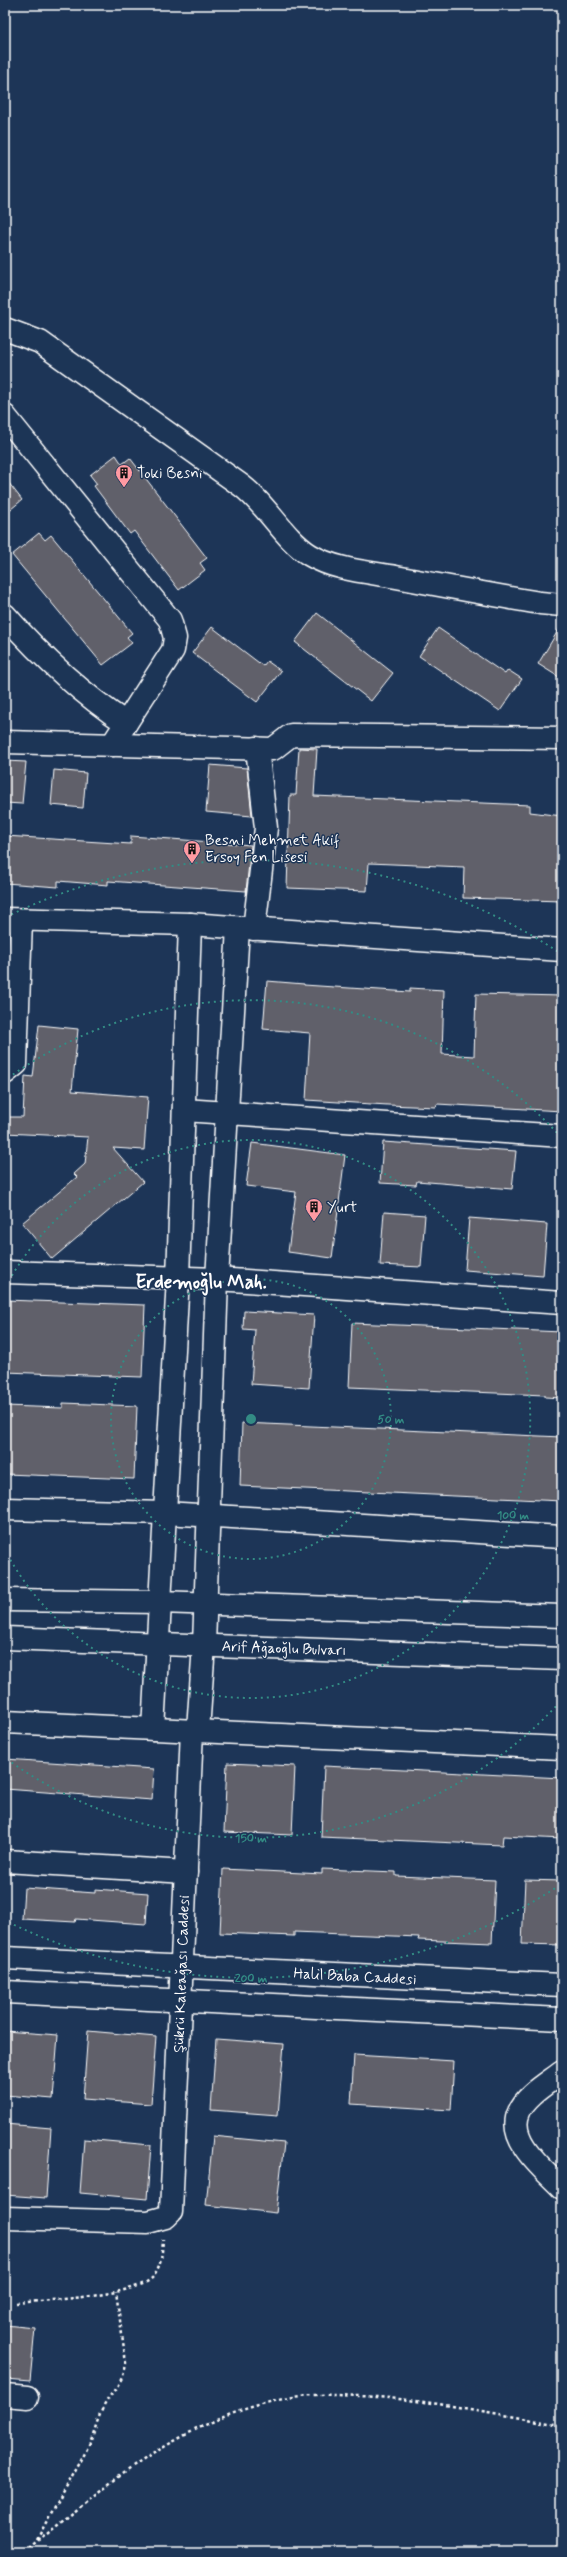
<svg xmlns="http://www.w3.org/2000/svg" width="567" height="2557" font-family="Mynerve,sans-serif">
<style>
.building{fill:#60606a;stroke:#fff}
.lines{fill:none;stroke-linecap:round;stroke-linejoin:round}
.minor-casing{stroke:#fff;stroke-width:25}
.highway-casing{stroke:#fff;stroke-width:25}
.path{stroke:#fff;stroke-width:2.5;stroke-dasharray:3 3;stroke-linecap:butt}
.minor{stroke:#1d3557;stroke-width:22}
.highway{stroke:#1d3557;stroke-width:22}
.ring{fill:none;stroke:#338b84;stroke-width:2;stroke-dasharray:2 4}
.labels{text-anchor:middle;stroke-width:3;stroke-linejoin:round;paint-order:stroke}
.poi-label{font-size:15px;fill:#fff;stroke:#1d3557;text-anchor:start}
.street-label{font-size:15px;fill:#fff;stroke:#1d3557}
.district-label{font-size:19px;font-weight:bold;fill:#fff;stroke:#1d3557}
.centre{fill:#338b84;stroke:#1d3557;stroke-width:2}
.ring-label{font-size:12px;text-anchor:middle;font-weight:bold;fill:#338b84;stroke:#1d3557;stroke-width:3;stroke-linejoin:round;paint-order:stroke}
</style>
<rect width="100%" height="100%" fill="#1d3557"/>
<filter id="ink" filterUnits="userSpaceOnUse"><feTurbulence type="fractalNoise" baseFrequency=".025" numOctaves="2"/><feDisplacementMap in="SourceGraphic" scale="8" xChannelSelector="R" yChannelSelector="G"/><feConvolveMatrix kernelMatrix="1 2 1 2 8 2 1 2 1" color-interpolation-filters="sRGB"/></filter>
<g filter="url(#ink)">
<g class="building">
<polygon points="116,455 122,464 130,458 207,558 200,563 205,570 179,590 134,531 130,534 94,486 97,484 90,475"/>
<polygon points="5,478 22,500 5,514"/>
<polygon points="39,533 45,540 51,535 132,633 127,637 132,643 103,665 12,555"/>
<polygon points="317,613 393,673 371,701 295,642"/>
<polygon points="562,624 562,679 538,664"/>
<polygon points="212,627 263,666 267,661 281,671 257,702 192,653"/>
<polygon points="438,628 505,674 508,670 522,679 500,711 419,656"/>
<polygon points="299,748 317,749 314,796 530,805 530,812 562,816 562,901 463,898 464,867 369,863 367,891 287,888 290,795 296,795"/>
<polygon points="5,761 26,762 22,804 5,803"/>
<polygon points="210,765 247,768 252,816 206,812"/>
<polygon points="54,770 86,773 83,808 51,805"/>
<polygon points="5,836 131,844 131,836 251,845 246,891 108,881 108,885 58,881 58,887 5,883"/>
<polygon points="267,981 304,984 304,985 410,992 410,988 444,990 442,1054 474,1056 476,994 562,996 562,1111 437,1104 436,1107 388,1105 306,1100 310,1033 263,1029"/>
<polygon points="39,1025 78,1029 72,1091 148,1097 144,1150 113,1148 143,1182 52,1259 22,1223 77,1177 74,1174 85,1164 88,1137 5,1133 5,1117 23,1117 25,1076 33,1077"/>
<polygon points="383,1142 516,1151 512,1189 417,1181 416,1185 380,1183"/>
<polygon points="252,1143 345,1155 332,1258 288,1252 296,1192 246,1186"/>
<polygon points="384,1212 425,1215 421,1267 380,1265"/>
<polygon points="469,1218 547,1224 543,1276 465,1270"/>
<polygon points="5,1300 145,1305 142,1377 5,1372"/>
<polygon points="244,1311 314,1315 309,1388 251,1384 255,1330 243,1329"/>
<polygon points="352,1323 562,1332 562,1398 545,1397 545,1395 349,1387"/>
<polygon points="63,1403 137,1406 134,1479 5,1474 5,1406 63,1408"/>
<polygon points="242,1423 562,1437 562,1501 240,1486"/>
<polygon points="5,1759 154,1769 152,1800 5,1789"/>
<polygon points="227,1763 295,1766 292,1835 224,1832"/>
<polygon points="324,1766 562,1778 562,1839 503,1836 502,1845 321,1837"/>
<polygon points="223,1869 322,1874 322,1869 396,1872 396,1876 495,1880 492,1943 418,1940 419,1937 294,1932 294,1936 220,1933"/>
<polygon points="525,1880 562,1881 562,1945 522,1944"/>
<polygon points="24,1888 95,1893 95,1889 148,1893 146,1924 76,1919 75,1922 22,1919"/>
<polygon points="5,2031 58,2035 53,2099 5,2095"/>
<polygon points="88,2031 156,2037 151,2104 83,2099"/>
<polygon points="216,2039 284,2044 278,2115 211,2110"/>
<polygon points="354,2055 454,2061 451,2110 351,2104"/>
<polygon points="5,2124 51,2128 46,2198 5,2195"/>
<polygon points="213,2136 284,2143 276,2213 206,2205"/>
<polygon points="84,2139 151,2145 147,2199 80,2193"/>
<polygon points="5,2325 35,2328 30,2381 5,2379"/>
</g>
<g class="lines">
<defs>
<g id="minor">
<path d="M 5,329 L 40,342 L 242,486 C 267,505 284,539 310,555 C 335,570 368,572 396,577 C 444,586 492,595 540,603 L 562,605"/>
<polyline points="5,416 170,620 175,638 173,650 112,745"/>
<path d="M 5,615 C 41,656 80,693 126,723"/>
<polyline points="5,742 273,749 291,735 562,738"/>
<polyline points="5,919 190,924 562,950"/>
<polyline points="254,929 266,828 257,748"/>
<polyline points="5,1073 16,1064 21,920"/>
<polyline points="184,1110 562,1136"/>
<polyline points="5,1272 217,1279 562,1303"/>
<polyline points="5,1509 165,1513 562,1537"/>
<polyline points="5,1722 562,1748"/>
<polyline points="153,1729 178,1278 190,924"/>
<polyline points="198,1730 204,1645 217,1279 238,928"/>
<polyline points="5,1861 186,1872"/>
<polyline points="5,1958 562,1985"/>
<polyline points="5,1992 562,2019"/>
<path d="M 562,2072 C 548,2083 526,2095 519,2112 C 506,2140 545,2170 562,2188"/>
<polyline points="5,2218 148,2222 166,2217 171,2212 192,1730"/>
<polyline points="5,2395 27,2397"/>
</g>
<g id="highway">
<polyline points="5,1600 159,1602 562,1616"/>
<polyline points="5,1638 562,1659"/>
</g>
</defs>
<use href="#minor" class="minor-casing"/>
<use href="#highway" class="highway-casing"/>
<g class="path">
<path d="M 16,2303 C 44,2300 135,2297 153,2277 C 162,2267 162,2251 163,2239"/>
<path d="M 37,2540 C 52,2509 71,2481 86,2451 C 93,2438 96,2422 103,2408 C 111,2391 124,2383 126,2363 L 116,2292"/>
<path d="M 24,2552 C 106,2484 192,2411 301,2396 C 320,2394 340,2395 359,2396 C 427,2399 495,2414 562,2425"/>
</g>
<use href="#minor" class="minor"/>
<use href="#highway" class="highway"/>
</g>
</g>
<g class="ring">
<circle cx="251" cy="1419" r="140"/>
<path d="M6 1286A279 279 0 1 1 6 1552"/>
<path d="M560 1702A419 419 0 0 1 8 1760M8 1078A419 419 0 0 1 560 1136"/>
<path d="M560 1885A559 559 0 0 1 6 1921M6 917A559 559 0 0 1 560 953"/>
</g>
<defs>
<symbol id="building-pin" viewBox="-11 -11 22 30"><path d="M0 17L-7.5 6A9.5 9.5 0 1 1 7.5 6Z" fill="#ff9aa2" stroke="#1d3557"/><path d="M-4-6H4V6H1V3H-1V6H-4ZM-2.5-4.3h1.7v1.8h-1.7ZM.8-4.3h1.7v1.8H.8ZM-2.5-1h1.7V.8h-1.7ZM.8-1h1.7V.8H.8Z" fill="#111"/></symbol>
</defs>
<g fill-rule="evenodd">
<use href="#building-pin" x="114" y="463" width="20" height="27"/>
<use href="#building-pin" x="182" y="839" width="20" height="27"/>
<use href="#building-pin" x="304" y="1197" width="20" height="27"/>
</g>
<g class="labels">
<g class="poi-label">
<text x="137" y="478">Toki Besni</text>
<text x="205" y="845">Besni Mehmet Akif<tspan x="205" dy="17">Ersoy Fen Lisesi</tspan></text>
<text x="327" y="1212">Yurt</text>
</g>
<g class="street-label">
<text transform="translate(284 1648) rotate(2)" y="5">Arif Ağaoğlu Bulvarı</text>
<text transform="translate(181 1974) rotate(-88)" y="5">Şükrü Kaleağası Caddesi</text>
<text transform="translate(355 1976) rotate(3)" y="5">Halil Baba Caddesi</text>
</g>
<g class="district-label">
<text x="201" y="1288">Erdemoğlu Mah.</text>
</g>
</g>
<circle cx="251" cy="1419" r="6" class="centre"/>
<g class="ring-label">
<text x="391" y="1423">50 m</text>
<text x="513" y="1519">100 m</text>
<text x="251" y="1842">150 m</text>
<text x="251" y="1982">200 m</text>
</g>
<rect width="567" height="2557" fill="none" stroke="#1d3557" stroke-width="20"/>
<rect x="10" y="10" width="547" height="2537" fill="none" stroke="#fff" stroke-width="1.5" filter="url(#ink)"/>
</svg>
